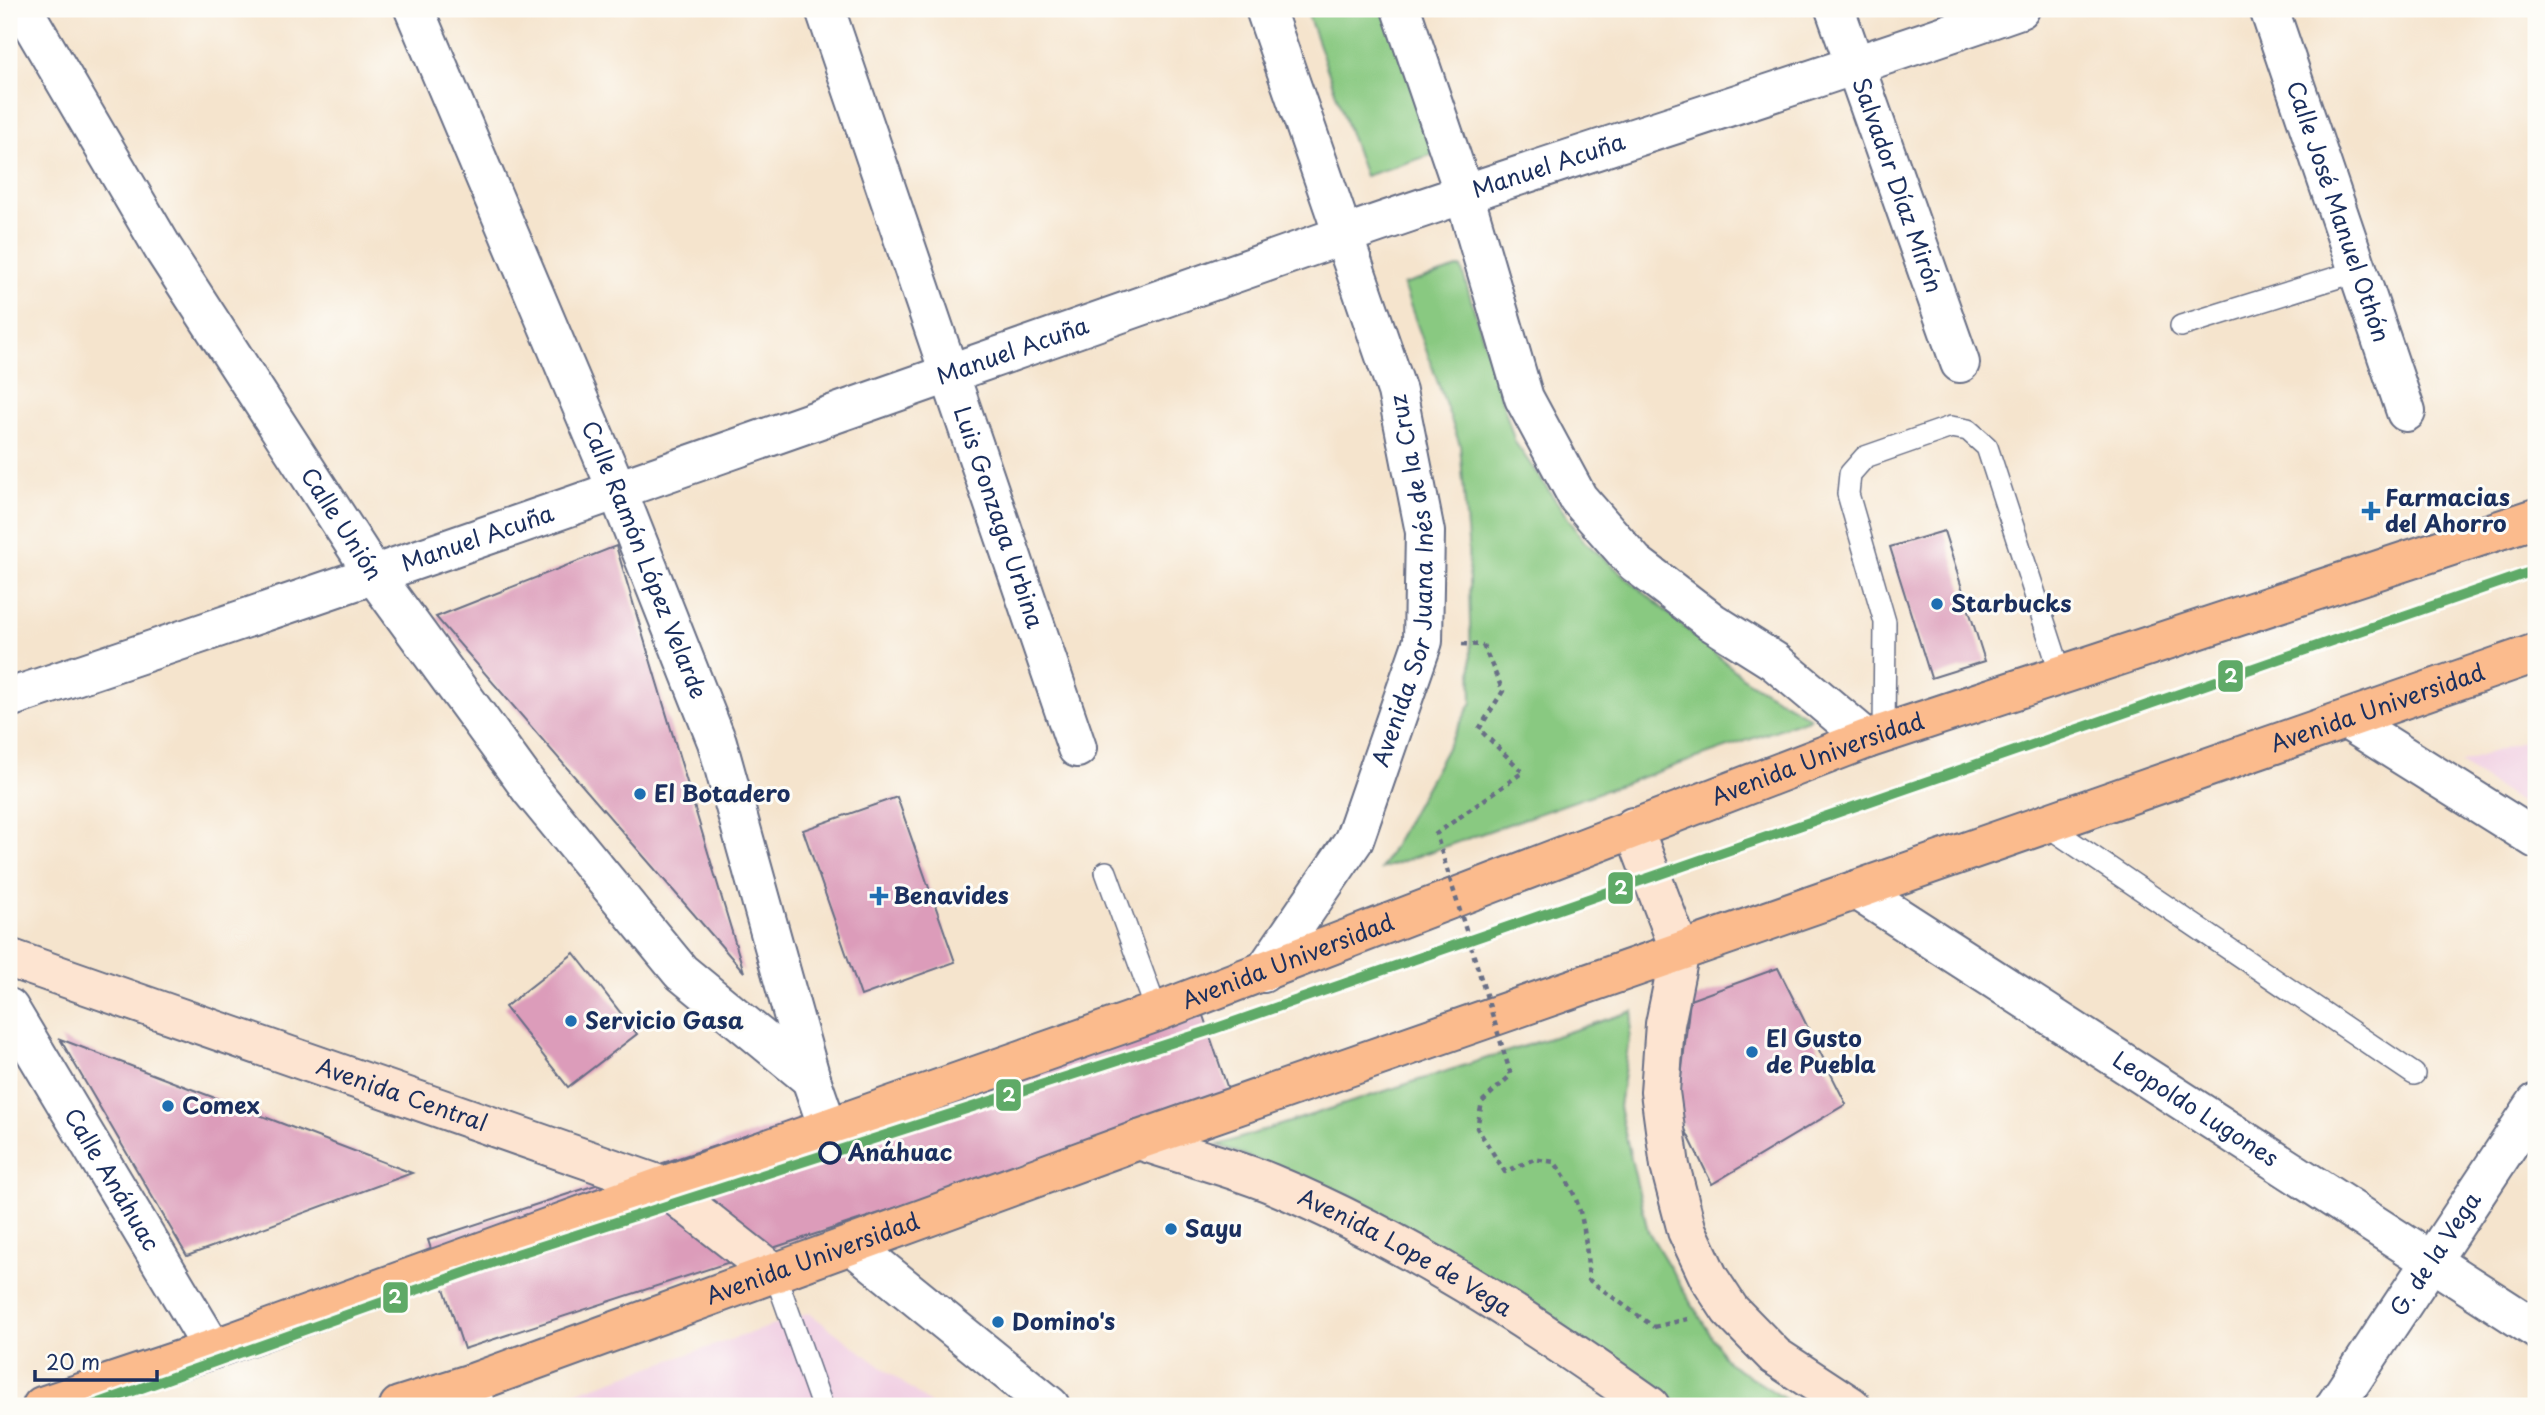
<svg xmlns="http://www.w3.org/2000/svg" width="2545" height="1415" font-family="'Playpen Sans',sans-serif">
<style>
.built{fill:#f1d0e3}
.green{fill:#89c981;stroke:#527c70;stroke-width:2}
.building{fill:#dc9cba}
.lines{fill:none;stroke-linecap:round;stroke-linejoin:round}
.lane-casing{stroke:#676e85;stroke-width:24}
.street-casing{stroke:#676e85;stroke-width:42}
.secondary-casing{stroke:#676e85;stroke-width:42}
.highway-casing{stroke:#676e85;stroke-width:42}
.path{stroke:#676e85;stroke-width:4.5;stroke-dasharray:5 5;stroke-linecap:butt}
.lane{stroke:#fff;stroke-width:21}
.street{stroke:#fff;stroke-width:38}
.secondary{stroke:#fde4d1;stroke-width:38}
.highway{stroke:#fbbb8d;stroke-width:38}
.path-bridge{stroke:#676e85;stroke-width:4.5;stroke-dasharray:5 5;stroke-linecap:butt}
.metro-1-casing{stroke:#fdfcf7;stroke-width:16}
.metro-1{stroke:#5faa67;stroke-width:10}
.poi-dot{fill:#1f6fb2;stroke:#fdfcf7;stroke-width:2.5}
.stop-dot{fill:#fdfcf7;stroke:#1b2f5e;stroke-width:3.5}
.labels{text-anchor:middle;stroke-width:6;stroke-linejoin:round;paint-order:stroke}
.street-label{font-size:23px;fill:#1b2f5e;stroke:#fdfcf7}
.poi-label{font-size:23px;font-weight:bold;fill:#1b2f5e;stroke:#fdfcf7;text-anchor:start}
.stop-label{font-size:23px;font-weight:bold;fill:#1b2f5e;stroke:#fdfcf7;text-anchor:start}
.line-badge{stroke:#fdfcf7;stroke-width:2.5}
.badge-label{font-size:19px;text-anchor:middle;font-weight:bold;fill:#fff}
</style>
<rect width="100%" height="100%" fill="#fdfcf7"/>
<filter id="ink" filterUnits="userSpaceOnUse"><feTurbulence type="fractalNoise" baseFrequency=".0143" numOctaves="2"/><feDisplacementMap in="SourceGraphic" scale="14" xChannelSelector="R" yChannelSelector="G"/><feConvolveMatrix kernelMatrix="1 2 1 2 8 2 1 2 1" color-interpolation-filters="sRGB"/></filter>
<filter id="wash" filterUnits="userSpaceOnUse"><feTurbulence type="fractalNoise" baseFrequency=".00686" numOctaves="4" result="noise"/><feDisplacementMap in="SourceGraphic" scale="28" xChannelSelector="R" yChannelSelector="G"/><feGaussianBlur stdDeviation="1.57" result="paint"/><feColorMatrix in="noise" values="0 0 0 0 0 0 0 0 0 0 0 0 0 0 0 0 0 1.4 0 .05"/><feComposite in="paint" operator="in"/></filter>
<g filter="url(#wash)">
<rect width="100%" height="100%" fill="#f5e4cd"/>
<g class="built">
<polygon points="2536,737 2536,813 2460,763"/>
<polygon points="809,1313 934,1406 536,1406"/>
</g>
<g class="green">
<polygon points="1306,9 1393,9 1440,152 1365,176"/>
<polygon points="1461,267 1515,442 1584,541 1746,680 1811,718 1381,869 1472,702 1468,542 1460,445 1403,285"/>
<polygon points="1633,1011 1619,1107 1648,1231 1727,1362 1796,1406 1682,1406 1357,1199 1218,1145"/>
</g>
<g id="blocks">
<g class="building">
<polygon points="1944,531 1985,661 1931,678 1890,547"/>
<polygon points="616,546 744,972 436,617"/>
<polygon points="897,797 955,962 861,996 803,830"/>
<polygon points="574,953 637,1034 568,1087 505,1007"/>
<polygon points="1778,968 1846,1104 1712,1184 1677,1113 1690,1000"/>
<polygon points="1194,989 1231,1098 464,1349 428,1240"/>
<polygon points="60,1039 412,1173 187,1256"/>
</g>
</g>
</g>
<g filter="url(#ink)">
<use href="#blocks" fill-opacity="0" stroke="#676e85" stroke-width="2"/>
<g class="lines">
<defs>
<g id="lane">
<polyline points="2181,326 2358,271"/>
<polyline points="1884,733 1885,622 1848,494 1850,474 1865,457 1951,427 1968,430 1987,447 2061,674"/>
<polyline points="2046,825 2414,1074"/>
<polyline points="1106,872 1157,1012"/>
<polyline points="775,1274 822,1406"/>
<polyline points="475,1382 485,1406"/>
</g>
<g id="street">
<path id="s1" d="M 23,9 L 164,250 L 375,576 L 532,791 L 681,972 L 811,1079"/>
<path id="s2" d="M 414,9 L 618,492 L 717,742 L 811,1079 L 828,1128"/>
<path id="s3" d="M 825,9 L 1077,748"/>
<polyline points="1401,9 1464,194 1524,398 1578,498 1635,563 1712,622 1774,661 1867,739"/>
<path id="s4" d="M 1835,9 L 1960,363"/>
<path id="s5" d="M 2269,9 L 2406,412"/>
<path id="s6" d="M 9,698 C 455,550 897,391 1341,236 C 1567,157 1795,88 2020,9"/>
<polyline points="2348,721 2536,839"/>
<path id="s7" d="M 1856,890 L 2536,1329"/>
<path id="s8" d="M 1263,973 L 1354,840 L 1423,641 L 1425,532 L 1397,391 L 1265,9"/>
<path id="s9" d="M 9,1008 L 213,1349"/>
<polyline points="853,1246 1050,1406"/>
<path id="s10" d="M 2335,1406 L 2536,1103"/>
</g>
<g id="secondary">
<polyline points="1633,827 1680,951 1665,1024 1660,1092 1670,1166 1687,1231 1709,1278 1730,1310 1775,1356 1851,1406"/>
<path id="s11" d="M 9,958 L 663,1186 L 775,1274"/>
<path id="s12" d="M 1139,1140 C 1183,1155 1228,1166 1270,1183 C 1407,1240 1530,1321 1650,1406"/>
</g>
<g id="highway">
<path id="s13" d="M 42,1406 L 213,1349 L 663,1186 L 1157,1012 L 1867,739 L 2536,518"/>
<path id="s14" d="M 399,1406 L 475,1382 L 1139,1140 L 2536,653"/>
</g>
</defs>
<use href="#lane" class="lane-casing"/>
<use href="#street" class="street-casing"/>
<use href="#secondary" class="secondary-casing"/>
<use href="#highway" class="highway-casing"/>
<g class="path">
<polyline points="1462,644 1483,645"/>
<polyline points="1654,1327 1688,1319"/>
</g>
<use href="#lane" class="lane"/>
<use href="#street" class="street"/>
<use href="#secondary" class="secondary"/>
<use href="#highway" class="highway"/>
<path class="path-bridge" d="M 1483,645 L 1503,691 L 1479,729 L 1523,772 L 1436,834 L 1511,1075 L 1482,1102 L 1477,1128 L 1505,1172 L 1534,1159 L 1554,1162 C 1585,1201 1585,1233 1589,1280 L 1654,1327"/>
<defs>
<polyline id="metro-1" points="91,1406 520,1253 1208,1031 2536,570"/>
</defs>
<use href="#metro-1" class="metro-1-casing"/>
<use href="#metro-1" class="metro-1"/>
</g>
</g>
<g class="poi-dot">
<path d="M2367.5 500.5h7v7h7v7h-7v7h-7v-7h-7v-7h7z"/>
<circle cx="1937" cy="604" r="7"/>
<circle cx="640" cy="794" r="7"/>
<path d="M875.5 885.5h7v7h7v7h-7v7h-7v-7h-7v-7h7z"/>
<circle cx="571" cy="1021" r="7"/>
<circle cx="1752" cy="1052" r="7"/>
<circle cx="168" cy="1106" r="7"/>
<circle cx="1171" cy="1229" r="7"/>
<circle cx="998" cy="1322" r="7"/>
</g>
<circle class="stop-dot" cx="830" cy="1153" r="10"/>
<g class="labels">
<g class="street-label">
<text dy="8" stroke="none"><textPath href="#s6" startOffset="1629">Manuel Acuña</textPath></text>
<text dy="8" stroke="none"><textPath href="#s4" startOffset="187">Salvador Díaz Mirón</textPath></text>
<text dy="8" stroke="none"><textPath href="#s5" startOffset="214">Calle José Manuel Othón</textPath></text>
<text dy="8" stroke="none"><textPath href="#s6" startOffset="1062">Manuel Acuña</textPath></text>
<text dy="8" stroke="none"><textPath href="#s3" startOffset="537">Luis Gonzaga Urbina</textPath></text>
<text dy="8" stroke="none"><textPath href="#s1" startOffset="606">Calle Unión</textPath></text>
<text dy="8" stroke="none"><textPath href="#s6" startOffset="495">Manuel Acuña</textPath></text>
<text dy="8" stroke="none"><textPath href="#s2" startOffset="597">Calle Ramón López Velarde</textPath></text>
<text dy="8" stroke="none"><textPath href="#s8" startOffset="430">Avenida Sor Juana Inés de la Cruz</textPath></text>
<text dy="8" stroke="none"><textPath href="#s14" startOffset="2098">Avenida Universidad</textPath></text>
<text dy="8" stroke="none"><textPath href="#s13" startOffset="1890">Avenida Universidad</textPath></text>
<text dy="8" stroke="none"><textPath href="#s13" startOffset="1323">Avenida Universidad</textPath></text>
<text dy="8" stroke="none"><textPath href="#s11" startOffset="416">Avenida Central</textPath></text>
<text dy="8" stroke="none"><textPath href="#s7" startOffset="404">Leopoldo Lugones</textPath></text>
<text dy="8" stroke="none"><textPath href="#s9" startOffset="200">Calle Anáhuac</textPath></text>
<text dy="8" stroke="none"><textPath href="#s12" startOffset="290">Avenida Lope de Vega</textPath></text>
<text dy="8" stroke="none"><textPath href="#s10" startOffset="182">G. de la Vega</textPath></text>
<text dy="8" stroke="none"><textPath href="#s14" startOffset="439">Avenida Universidad</textPath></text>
</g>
<g class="poi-label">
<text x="2385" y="506">Farmacias<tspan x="2385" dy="26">del Ahorro</tspan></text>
<text x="1951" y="612">Starbucks</text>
<text x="654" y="802">El Botadero</text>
<text x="893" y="904">Benavides</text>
<text x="585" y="1029">Servicio Gasa</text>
<text x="1766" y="1047">El Gusto<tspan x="1766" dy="26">de Puebla</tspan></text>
<text x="182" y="1114">Comex</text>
<text x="1185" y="1237">Sayu</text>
<text x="1012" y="1330">Domino's</text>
</g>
<g class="stop-label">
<text x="848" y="1161">Anáhuac</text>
</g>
</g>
<g class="line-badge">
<rect x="2217" y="659" width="27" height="34" rx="7" fill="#5faa67"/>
<rect x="1607" y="871" width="27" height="34" rx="7" fill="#5faa67"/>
<rect x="995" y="1078" width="27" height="34" rx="7" fill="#5faa67"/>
<rect x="382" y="1281" width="27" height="33" rx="7" fill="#5faa67"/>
</g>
<g class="badge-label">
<text x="2231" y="683">2</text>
<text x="1621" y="895">2</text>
<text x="1009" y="1102">2</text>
<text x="395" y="1304">2</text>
</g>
<rect width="2545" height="1415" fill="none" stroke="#fdfcf7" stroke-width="35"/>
<path d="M35 1370v10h122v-10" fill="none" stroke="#1b2f5e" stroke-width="3.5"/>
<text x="46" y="1370" font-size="21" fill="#1b2f5e" stroke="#fdfcf7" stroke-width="5" paint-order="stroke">20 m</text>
</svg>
